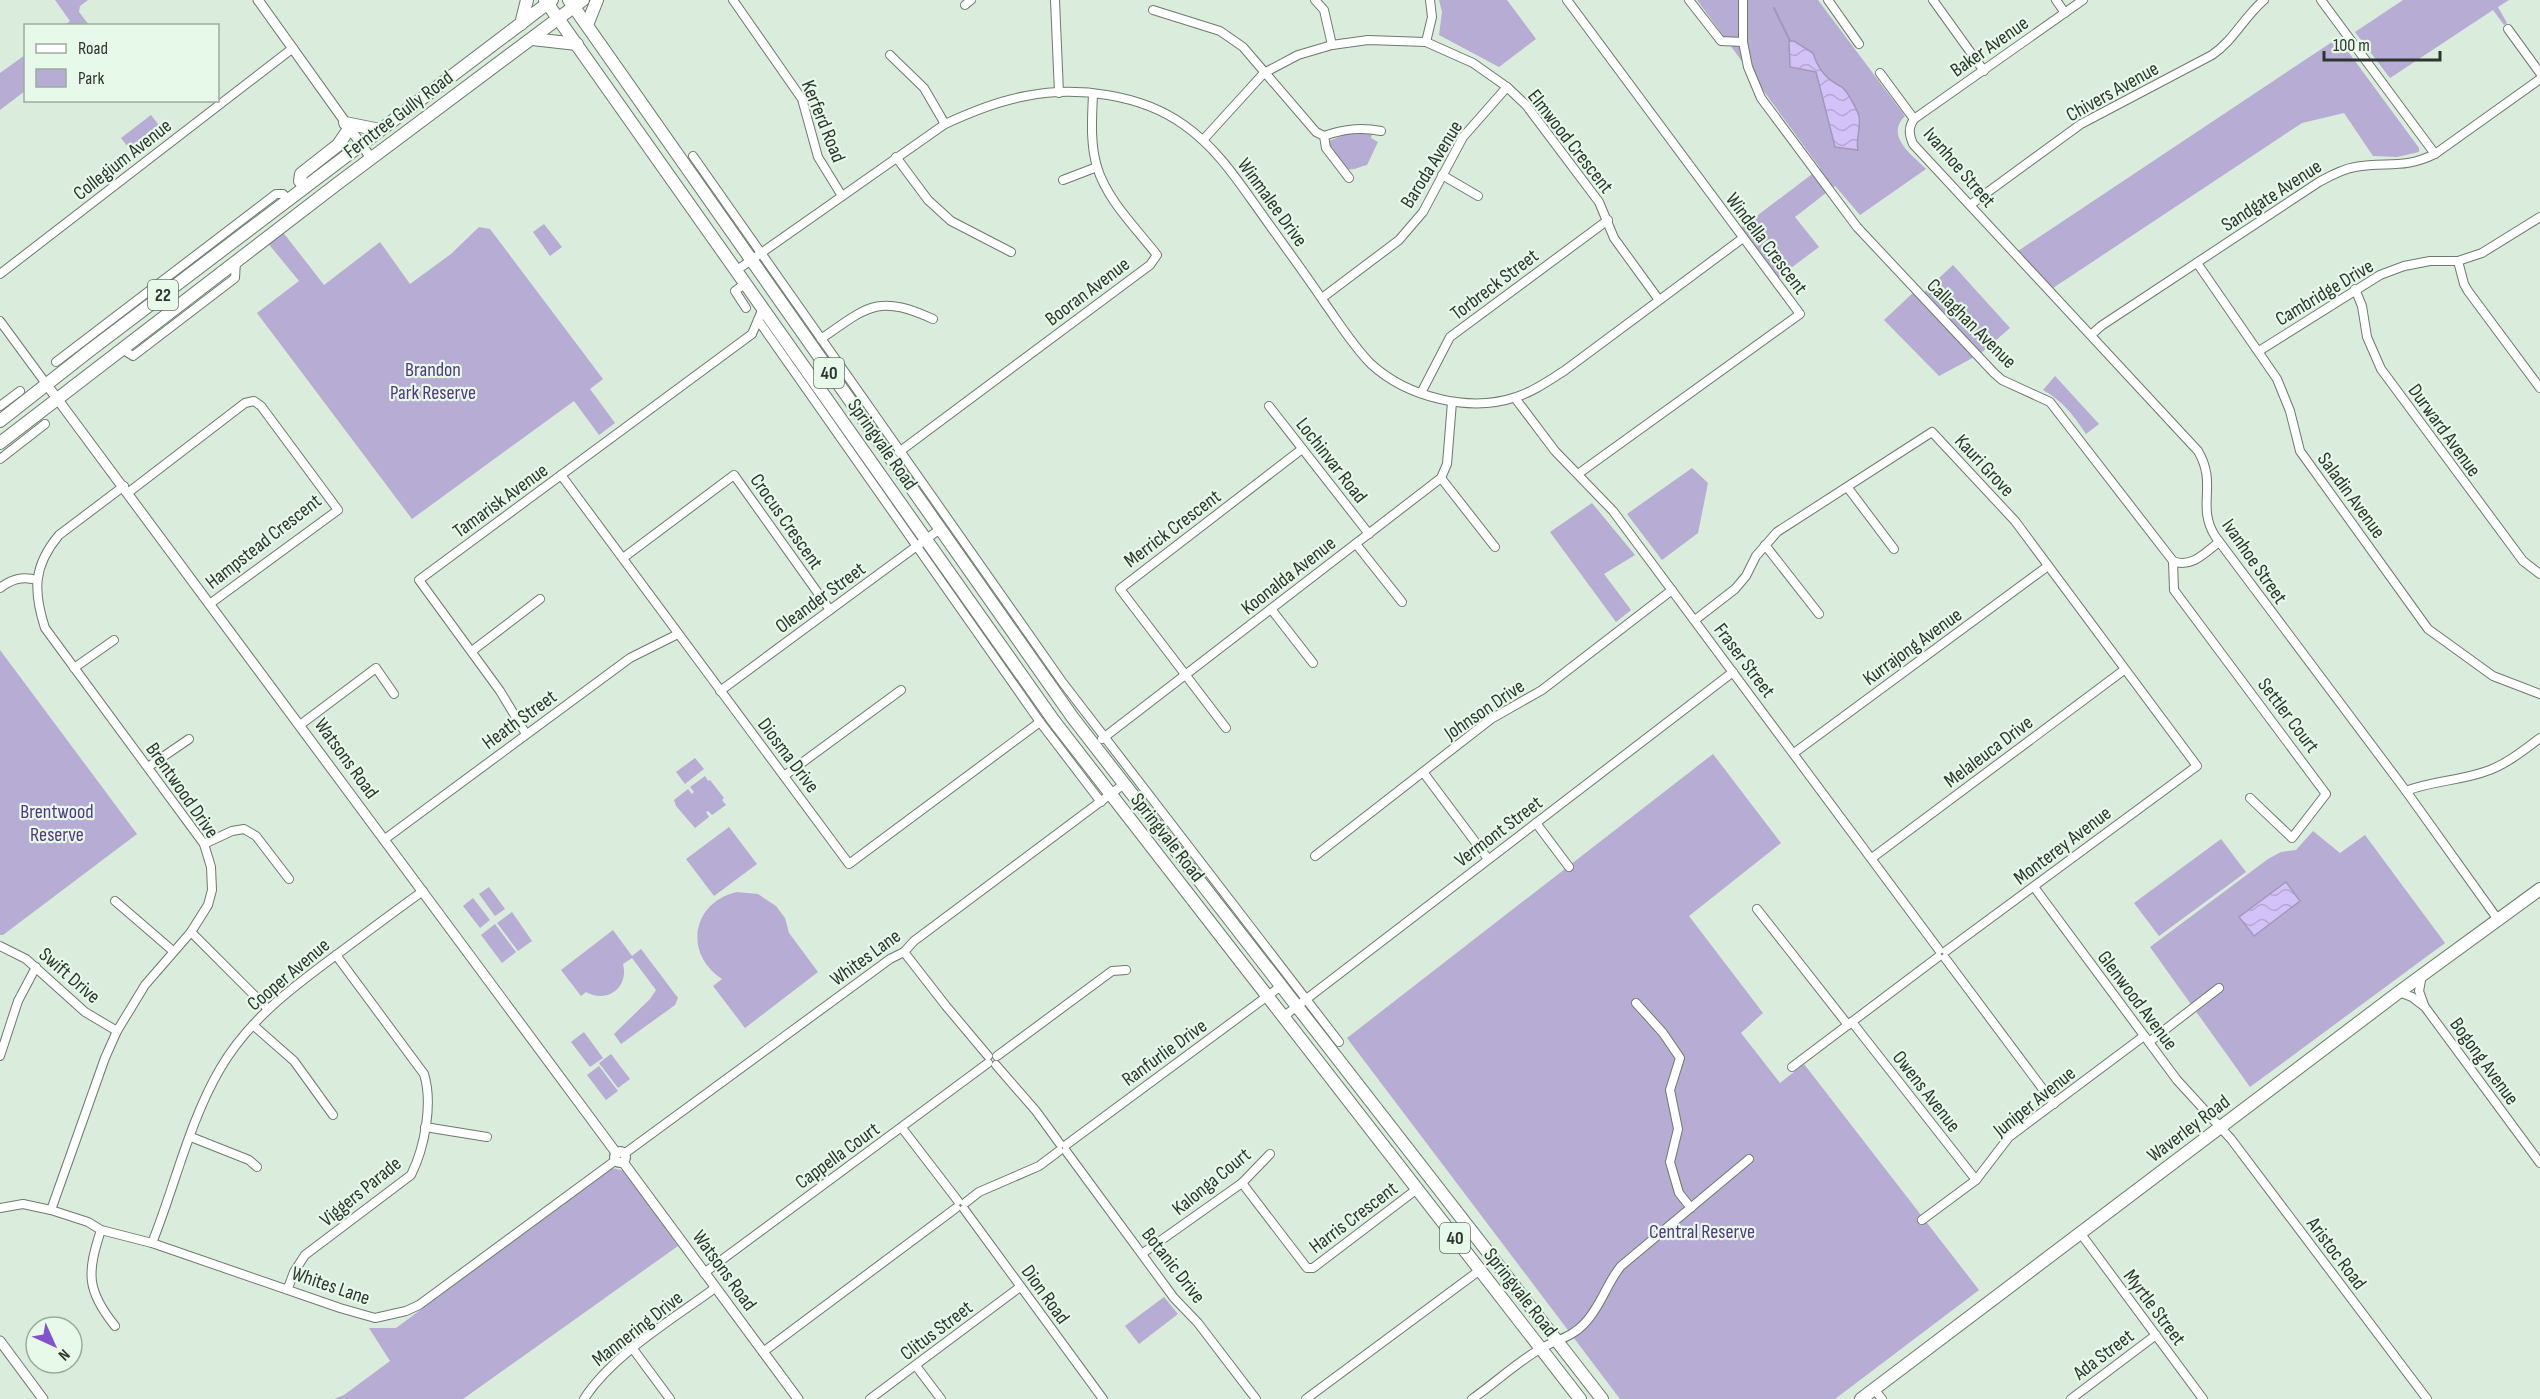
<svg xmlns="http://www.w3.org/2000/svg" width="2540" height="1399" font-family="'Sofia Sans Condensed',sans-serif">
<style>
.park{fill:#b7acd3}
.water{fill:url(#water-waves);stroke:#a198bb;stroke-width:1.5}
.lines{fill:none;stroke-linecap:round;stroke-linejoin:round}
.stream{stroke:#a198bb;stroke-width:2}
.minor-casing{stroke:#6b7b6c;stroke-width:10}
.tertiary-casing{stroke:#6b7b6c;stroke-width:11}
.primary-casing{stroke:#6b7b6c;stroke-width:14}
.trunk-casing{stroke:#6b7b6c;stroke-width:14}
.minor{stroke:#fff;stroke-width:8}
.tertiary{stroke:#fff;stroke-width:9}
.primary{stroke:#fff;stroke-width:12}
.trunk{stroke:#fff;stroke-width:12}
.labels{text-anchor:middle;stroke-width:4.5;stroke-linejoin:round;paint-order:stroke}
.shield{fill:#e7f9e8;stroke:#667067;stroke-width:1.5}
.shield-label{font-size:18px;font-weight:bold;fill:#2f3630}
.street-label{font-size:20px;fill:#2f3630;stroke:#e7f9e8}
.park-label{font-size:20px;fill:#533682;stroke:#e7f9e8}
</style>
<defs>
<pattern id="water-waves" width="16" height="10" patternUnits="userSpaceOnUse" patternTransform="scale(1.5)"><rect width="16" height="10" fill="#d2c2f7"/><path d="M0 5q4-4 8 0t8 0" fill="none" stroke="#b5a7d4"/></pattern>
</defs>
<rect width="100%" height="100%" fill="#daecdb"/>
<g class="park">
<polygon points="55,0 88,0 80,6 79,12 89,25 65,25 70,21"/>
<polygon points="1439,0 1507,0 1536,39 1499,67 1439,35 1442,12"/>
<path d="M 1697,0 L 1818,0 L 1905,116 C 1885,136 1911,154 1926,169 L 1860,215 L 1835,186 L 1795,217 L 1819,247 L 1775,280 L 1737,231 L 1820,168 Z"/>
<polygon points="2403,0 2509,0 2498,7 2507,23 2504,25 2493,10 2390,78 2355,32"/>
<polygon points="2338,38 2419,148 2419,152 2397,157 2373,156 2344,113 2302,123 2050,290 2015,253"/>
<polygon points="25,55 25,91 0,110 0,73"/>
<polygon points="151,115 164,132 134,155 121,138"/>
<path d="M 1370,132 L 1372,135 L 1371,138 L 1378,142 L 1367,165 C 1361,166 1353,171 1348,169 C 1341,166 1330,149 1329,141 L 1349,133 Z"/>
<polygon points="544,224 562,247 550,256 533,232"/>
<polygon points="479,227 490,229 603,379 590,389 615,423 599,435 574,401 412,519 257,313 299,281 267,242 282,231 324,285 380,242 410,284 451,254"/>
<polygon points="1953,265 2010,328 1980,354 1939,376 1884,320 1916,290 1921,295"/>
<path d="M 2055,376 L 2099,424 L 2086,434 C 2074,416 2063,401 2043,390 Z"/>
<polygon points="1692,468 1708,483 1698,533 1662,560 1627,514"/>
<polygon points="1592,503 1635,555 1604,574 1631,610 1616,622 1550,532"/>
<polygon points="0,650 137,834 3,935 0,935"/>
<polygon points="1713,754 1781,843 1689,916 1763,1013 1741,1033 1780,1083 1804,1064 1979,1290 1835,1399 1620,1399 1347,1038"/>
<polygon points="695,758 704,769 685,784 676,772"/>
<polygon points="705,776 708,781 710,780 724,798 722,800 726,805 712,815 708,811 706,812 709,817 695,828 676,806 674,800 688,789 692,794 694,792 690,787"/>
<polygon points="729,827 757,864 714,896 686,859"/>
<polygon points="2313,831 2340,853 2365,835 2445,943 2250,1087 2150,947 2268,859 2281,852 2296,850"/>
<polygon points="2221,839 2246,872 2159,936 2134,903"/>
<polygon points="489,887 505,909 495,916 479,894"/>
<path d="M 737,892 L 758,894 L 776,906 L 785,918 L 789,933 L 818,972 L 745,1028 L 713,986 L 722,979 C 683,954 692,902 737,892 Z"/>
<polygon points="473,898 490,920 480,928 463,906"/>
<polygon points="512,912 532,941 518,951 497,923"/>
<polygon points="495,924 516,952 502,963 481,935"/>
<path d="M 613,930 L 632,956 L 641,949 L 678,998 L 675,1005 L 621,1044 L 614,1034 L 650,999 L 656,990 L 632,958 L 623,964 C 629,988 607,1004 586,992 L 581,996 L 561,970 Z"/>
<polygon points="584,1032 603,1058 590,1067 571,1042"/>
<polygon points="611,1054 630,1079 618,1088 599,1063"/>
<polygon points="599,1066 618,1091 606,1100 587,1075"/>
<polygon points="612,1168 625,1171 678,1246 463,1399 334,1399 344,1395 390,1361 369,1328 396,1328"/>
<polygon points="1164,1297 1178,1314 1139,1344 1125,1326"/>
</g>
<g class="water">
<path d="M 1789,41 L 1794,41 L 1813,53 C 1817,66 1823,76 1835,83 C 1837,85 1841,86 1843,88 C 1848,93 1855,106 1858,113 C 1863,124 1855,138 1858,150 L 1835,147 L 1816,72 L 1790,67 Z"/>
<polygon points="2286,882 2300,901 2254,936 2239,917"/>
</g>
<g class="lines">
<polyline class="stream" points="1774,8 1790,41"/>
<defs>
<g id="minor">
<polyline points="733,0 802,99 818,157 842,196"/>
<polyline points="1055,0 1059,93"/>
<polyline points="1315,0 1324,10 1332,45"/>
<polyline points="1567,0 1800,314 1578,474"/>
<polyline points="1689,0 1721,41 1743,42"/>
<path d="M 1743,0 L 1743,42 L 1748,67 L 1761,98 L 1857,227 L 1994,373 L 2002,380 L 2050,402 L 2173,561 C 2191,569 2206,552 2219,542"/>
<polyline points="1828,0 1859,44"/>
<polyline points="1933,0 1984,71"/>
<polyline points="2056,0 2065,13"/>
<path d="M 2083,0 L 1914,119 C 1908,128 1909,134 1913,144 L 2198,451 C 2218,485 2196,505 2215,536 L 2406,791 L 2499,921"/>
<polyline points="2321,0 2435,154"/>
<polyline points="965,5 971,0"/>
<polyline points="1153,10 1220,31 1243,47 1316,132 1324,136 1326,148 1349,178"/>
<polyline points="2508,29 2540,73"/>
<polyline points="1426,42 1432,17 1430,0"/>
<polyline points="890,55 924,88 945,124"/>
<polyline points="1880,73 1914,119"/>
<path d="M 1324,136 C 1344,129 1360,127 1381,131"/>
<polyline points="1203,140 1264,73 1298,55 1332,45 1368,40 1426,42 1473,63 1507,87 1526,105 1599,202 1614,238 1659,300"/>
<polyline points="693,156 1063,683 1339,1042"/>
<polyline points="896,157 928,200 951,221 1011,252"/>
<polyline points="1442,175 1478,196"/>
<polyline points="1063,180 1097,167"/>
<path d="M 1970,205 L 2081,124 L 2212,55 C 2234,40 2244,17 2264,0"/>
<polyline points="2458,261 2464,284 2468,291 2540,388"/>
<polyline points="2197,263 2277,379 2290,411 2300,451 2428,629 2493,676 2540,694"/>
<path d="M 737,270 L 945,124 C 971,112 998,101 1026,96 C 1077,86 1141,94 1184,125 C 1217,148 1238,181 1261,213 C 1282,243 1304,272 1324,302 C 1339,323 1353,346 1371,364 C 1407,397 1469,413 1516,397 C 1533,392 1548,381 1564,371 L 1743,238"/>
<polyline points="0,274 293,48"/>
<polyline points="746,283 735,291 746,308"/>
<polyline points="2355,289 2362,306 2367,337 2381,369 2523,561 2540,574"/>
<polyline points="1322,298 1399,240 1423,212 1463,137 1507,87"/>
<polyline points="758,320 1040,722 1101,802"/>
<polyline points="0,321 47,385"/>
<path d="M 2091,335 L 2101,326 L 2319,182 C 2330,176 2342,169 2355,167 C 2387,161 2402,170 2435,154 L 2540,79"/>
<path d="M 821,339 C 868,306 878,294 933,319"/>
<polyline points="122,349 133,356 235,278 236,261"/>
<polyline points="2259,351 2380,275 2404,266 2430,261 2458,261 2482,253 2540,217"/>
<polyline points="56,362 276,194 283,194 288,199"/>
<polyline points="1421,393 1450,337 1608,220"/>
<polyline points="1515,398 1555,451 1613,511 1939,950"/>
<polyline points="0,406 20,391"/>
<polyline points="1269,406 1369,534"/>
<path d="M 899,452 L 1150,265 L 1157,255 C 1136,228 1107,200 1097,167 C 1090,143 1092,118 1093,94"/>
<polyline points="0,459 45,424"/>
<polyline points="561,475 849,864 1040,722"/>
<polyline points="1441,478 1495,547"/>
<polyline points="1848,488 1894,549"/>
<polyline points="129,492 245,403 254,401 261,406 338,510 211,603"/>
<polyline points="1356,544 1402,602"/>
<polyline points="1765,545 1819,614"/>
<polyline points="623,558 734,475 830,610"/>
<polyline points="2173,561 2174,590 2326,794 2292,838 2250,798"/>
<path d="M 0,588 C 12,579 22,576 37,580"/>
<polyline points="1271,609 1313,663"/>
<polyline points="1695,620 1735,589 1746,576 1756,556 1777,532 1932,432 2015,521 2197,766 1946,951"/>
<polyline points="472,651 540,599"/>
<polyline points="74,668 114,640"/>
<polyline points="720,691 940,529"/>
<polyline points="300,725 376,668 394,694"/>
<polyline points="1226,728 1120,589 1302,449"/>
<polyline points="526,734 500,691 419,580 752,334 763,308"/>
<polyline points="1102,739 1441,478 1447,464 1452,402"/>
<polyline points="1794,753 2048,566"/>
<polyline points="148,767 189,739"/>
<polyline points="1423,772 1488,859"/>
<polyline points="784,776 901,690"/>
<path d="M 2406,791 C 2431,781 2458,781 2484,772 C 2504,766 2523,751 2540,738"/>
<polyline points="1536,823 1569,867"/>
<polyline points="385,839 630,658 678,634"/>
<polyline points="204,844 232,831 244,829 256,836 289,879"/>
<polyline points="1315,856 1491,719 1542,690 1672,590"/>
<polyline points="1872,858 2124,670"/>
<polyline points="2034,887 2177,1080 2231,1139 2427,1399"/>
<polyline points="115,901 173,951"/>
<polyline points="1757,909 1848,1025"/>
<polyline points="191,932 267,1008"/>
<polyline points="0,946 26,959 85,1012 117,1031"/>
<polyline points="904,952 946,1006 988,1056"/>
<polyline points="1945,958 2054,1104"/>
<polyline points="2422,975 2419,991 2424,1005"/>
<polyline points="2399,992 2412,997 2425,1007 2540,1163"/>
<polyline points="1636,1003 1663,1033 1680,1058 1670,1090 1678,1129 1670,1162 1679,1193 1691,1208"/>
<polyline points="1283,1017 1733,672"/>
<polyline points="1852,1022 1976,1180"/>
<polyline points="253,1025 294,1061 333,1115"/>
<polyline points="2149,1042 2219,988"/>
<polyline points="0,1056 18,1001 36,967"/>
<polyline points="997,1056 1112,971 1126,970"/>
<polyline points="996,1065 1036,1111 1060,1144"/>
<polyline points="1792,1067 1938,957"/>
<polyline points="425,1127 487,1137"/>
<polyline points="902,1128 958,1201"/>
<polyline points="191,1137 249,1160 257,1167"/>
<polyline points="1066,1145 1281,986"/>
<polyline points="1066,1151 1174,1298 1198,1323 1256,1399"/>
<polyline points="624,1154 890,959 904,952 914,941 1124,784"/>
<polyline points="1242,1183 1307,1268 1313,1268 1417,1189"/>
<polyline points="965,1203 979,1192 1039,1166 1059,1151"/>
<polyline points="0,1208 23,1204 51,1210 88,1222 101,1230 152,1243 340,1308 375,1318 406,1311 419,1305 616,1160"/>
<polyline points="964,1209 1103,1399"/>
<path d="M 51,1210 L 105,1058 L 117,1031 L 145,985 L 191,932 L 208,905 L 212,890 L 211,867 L 204,844 L 45,628 C 33,591 33,566 59,535 L 124,486"/>
<polyline points="1922,1220 1976,1180 2009,1137 2144,1036"/>
<path d="M 101,1230 C 87,1273 86,1290 115,1326"/>
<polyline points="2081,1234 2203,1399"/>
<path d="M 152,1243 C 175,1186 189,1122 220,1069 C 249,1019 293,987 339,953 C 367,932 395,911 423,891"/>
<polyline points="1143,1253 1242,1183 1270,1154"/>
<polyline points="704,1273 988,1063"/>
<path d="M 288,1288 L 294,1272 L 305,1255 L 411,1175 C 425,1147 433,1103 424,1074 L 336,955"/>
<polyline points="633,1349 670,1399"/>
<polyline points="763,1352 956,1208"/>
<polyline points="916,1366 941,1399"/>
<polyline points="1874,1389 1882,1399"/>
<path d="M 584,1399 C 612,1355 673,1319 715,1288"/>
<polyline points="870,1399 1020,1287"/>
<polyline points="1306,1399 1480,1270"/>
<path d="M 1472,1399 C 1495,1383 1516,1363 1540,1349 C 1555,1340 1571,1338 1584,1324 C 1601,1307 1606,1284 1621,1266 L 1749,1159"/>
<polyline points="2071,1399 2156,1335"/>
</g>
<g id="tertiary">
<polyline points="258,0 371,158"/>
<polyline points="47,385 617,1154"/>
<circle cx="620" cy="1157" r="5.5"/>
<polyline points="623,1162 798,1399"/>
<polyline points="0,1341 43,1399"/>
</g>
<g id="primary">
<polyline points="345,123 380,130"/>
<polyline points="305,187 300,181 301,174 338,145 349,129"/>
<polyline points="0,421 89,351 552,0"/>
<polyline points="0,443 337,184 583,0"/>
<polyline points="1861,1399 2399,992 2540,889"/>
</g>
<g id="trunk">
<polyline points="545,0 1054,721 1580,1399"/>
<polyline points="569,0 1073,718 1602,1399"/>
<polyline points="521,24 527,0"/>
<polyline points="587,25 597,0"/>
<polyline points="532,39 577,44"/>
</g>
</defs>
<use href="#minor" class="minor-casing"/>
<use href="#tertiary" class="tertiary-casing"/>
<use href="#primary" class="primary-casing"/>
<use href="#trunk" class="trunk-casing"/>
<use href="#minor" class="minor"/>
<use href="#tertiary" class="tertiary"/>
<use href="#primary" class="primary"/>
<use href="#trunk" class="trunk"/>
</g>
<g class="labels">
<g class="shield">
<rect x="148" y="280" width="30" height="30" rx="4.5"/>
<rect x="814" y="358" width="30" height="30" rx="4.5"/>
<rect x="1440" y="1223" width="30" height="30" rx="4.5"/>
</g>
<g class="shield-label">
<text x="163" y="301">22</text>
<text x="829" y="379">40</text>
<text x="1455" y="1244">40</text>
</g>
<g class="street-label">
<text transform="translate(1989 46) rotate(-35)" y="7">Baker Avenue</text>
<text transform="translate(2112 91) rotate(-29)" y="7">Chivers Avenue</text>
<text transform="translate(398 114) rotate(-37)" y="7">Ferntree Gully Road</text>
<text transform="translate(824 121) rotate(68)" y="7">Kerferd Road</text>
<text transform="translate(1571 141) rotate(52)" y="7">Elmwood Crescent</text>
<text transform="translate(122 159) rotate(-38)" y="7">Collegium Avenue</text>
<text transform="translate(1431 164) rotate(-58)" y="7">Baroda Avenue</text>
<text transform="translate(1960 167) rotate(49)" y="7">Ivanhoe Street</text>
<text transform="translate(2271 195) rotate(-33)" y="7">Sandgate Avenue</text>
<text transform="translate(1273 202) rotate(54)" y="7">Winmalee Drive</text>
<text transform="translate(1767 243) rotate(53)" y="7">Windella Crescent</text>
<text transform="translate(1494 284) rotate(-37)" y="7">Torbreck Street</text>
<text transform="translate(1087 291) rotate(-37)" y="7">Booran Avenue</text>
<text transform="translate(2324 292) rotate(-31)" y="7">Cambridge Drive</text>
<text transform="translate(1972 323) rotate(45)" y="7">Callaghan Avenue</text>
<text transform="translate(2445 430) rotate(54)" y="7">Durward Avenue</text>
<text transform="translate(883 444) rotate(55)" y="7">Springvale Road</text>
<text transform="translate(1332 460) rotate(52)" y="7">Lochinvar Road</text>
<text transform="translate(1985 465) rotate(47)" y="7">Kauri Grove</text>
<text transform="translate(2352 495) rotate(54)" y="7">Saladin Avenue</text>
<text transform="translate(500 500) rotate(-36)" y="7">Tamarisk Avenue</text>
<text transform="translate(787 521) rotate(55)" y="7">Crocus Crescent</text>
<text transform="translate(1172 528) rotate(-37)" y="7">Merrick Crescent</text>
<text transform="translate(263 541) rotate(-38)" y="7">Hampstead Crescent</text>
<text transform="translate(2255 561) rotate(55)" y="7">Ivanhoe Street</text>
<text transform="translate(1288 575) rotate(-38)" y="7">Koonalda Avenue</text>
<text transform="translate(820 597) rotate(-36)" y="7">Oleander Street</text>
<text transform="translate(1912 646) rotate(-36)" y="7">Kurrajong Avenue</text>
<text transform="translate(1745 660) rotate(53)" y="7">Fraser Street</text>
<text transform="translate(1484 709) rotate(-34)" y="7">Johnson Drive</text>
<text transform="translate(2289 715) rotate(53)" y="7">Settler Court</text>
<text transform="translate(519 719) rotate(-36)" y="7">Heath Street</text>
<text transform="translate(1988 751) rotate(-37)" y="7">Melaleuca Drive</text>
<text transform="translate(789 755) rotate(53)" y="7">Diosma Drive</text>
<text transform="translate(347 758) rotate(54)" y="7">Watsons Road</text>
<text transform="translate(183 790) rotate(55)" y="7">Brentwood Drive</text>
<text transform="translate(1498 831) rotate(-37)" y="7">Vermont Street</text>
<text transform="translate(1168 837) rotate(52)" y="7">Springvale Road</text>
<text transform="translate(2062 845) rotate(-37)" y="7">Monterey Avenue</text>
<text transform="translate(865 957) rotate(-36)" y="7">Whites Lane</text>
<text transform="translate(288 974) rotate(-40)" y="7">Cooper Avenue</text>
<text transform="translate(70 975) rotate(41)" y="7">Swift Drive</text>
<text transform="translate(2138 1000) rotate(53)" y="7">Glenwood Avenue</text>
<text transform="translate(1164 1052) rotate(-36)" y="7">Ranfurlie Drive</text>
<text transform="translate(2485 1061) rotate(54)" y="7">Bogong Avenue</text>
<text transform="translate(1927 1091) rotate(52)" y="7">Owens Avenue</text>
<text transform="translate(2034 1101) rotate(-39)" y="7">Juniper Avenue</text>
<text transform="translate(2188 1128) rotate(-37)" y="7">Waverley Road</text>
<text transform="translate(837 1155) rotate(-36)" y="7">Cappella Court</text>
<text transform="translate(1211 1181) rotate(-39)" y="7">Kalonga Court</text>
<text transform="translate(360 1191) rotate(-39)" y="7">Viggers Parade</text>
<text transform="translate(1353 1217) rotate(-37)" y="7">Harris Crescent</text>
<text transform="translate(2337 1253) rotate(53)" y="7">Aristoc Road</text>
<text transform="translate(1174 1265) rotate(52)" y="7">Botanic Drive</text>
<text transform="translate(725 1270) rotate(54)" y="7">Watsons Road</text>
<text transform="translate(331 1285) rotate(19)" y="7">Whites Lane</text>
<text transform="translate(1521 1292) rotate(52)" y="7">Springvale Road</text>
<text transform="translate(1046 1294) rotate(54)" y="7">Dion Road</text>
<text transform="translate(2155 1307) rotate(53)" y="7">Myrtle Street</text>
<text transform="translate(637 1328) rotate(-38)" y="7">Mannering Drive</text>
<text transform="translate(936 1330) rotate(-37)" y="7">Clitus Street</text>
<text transform="translate(2103 1354) rotate(-37)" y="7">Ada Street</text>
</g>
<g class="park-label">
<text x="433" y="376">Brandon<tspan x="433" dy="23">Park Reserve</tspan></text>
<text x="57" y="818">Brentwood<tspan x="57" dy="23">Reserve</tspan></text>
<text x="1702" y="1238">Central Reserve</text>
</g>
</g>
<rect x="24" y="24" width="195" height="78" fill="#e7f9e8" stroke="#9dab9e" stroke-width="1.5"/>
<rect x="36" y="44" width="30" height="9" fill="#ffffff" stroke="#9dab9e" stroke-width="1.5"/>
<text x="78" y="54" font-size="18" fill="#2f3630">Road</text>
<rect x="36" y="69" width="30" height="18" fill="#b7acd3" stroke="#9dab9e" stroke-width="1.5"/>
<text x="78" y="84" font-size="18" fill="#2f3630">Park</text>
<g transform="translate(54 1345) rotate(135)"><circle r="28" fill="#e7f9e8" stroke="#9dab9e" stroke-width="1.5"/>
<path d="M0-4.5L10 22L0 15L-10 22Z" fill="#8253cc"/>
<text y="-9" font-size="16" font-weight="bold" text-anchor="middle" fill="#2f3630">N</text>
</g>
<path d="M2324 51v9h116v-9" fill="none" stroke="#2f3630" stroke-width="3"/>
<text x="2333" y="51" font-size="18" fill="#2f3630" stroke="#e7f9e8" stroke-width="4.5" paint-order="stroke">100 m</text>
</svg>
